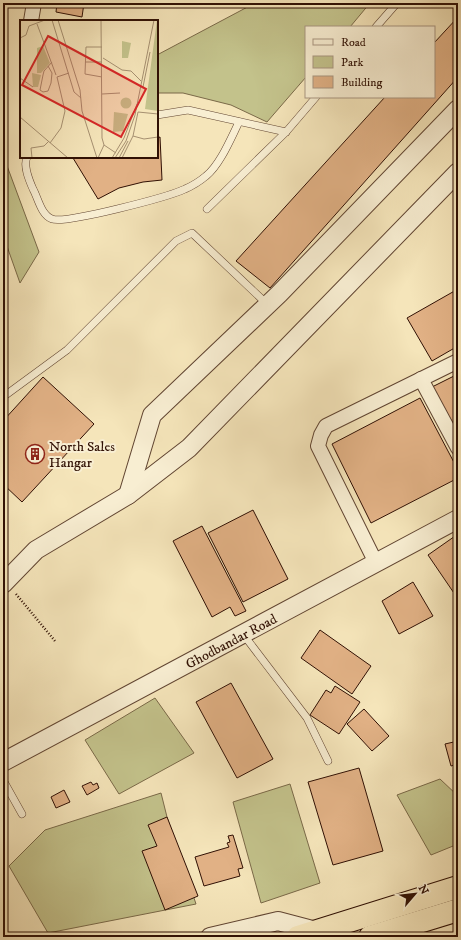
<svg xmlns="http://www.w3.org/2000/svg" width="461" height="940" font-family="'IM FELL DW Pica',serif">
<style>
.green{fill:#c3c28b;stroke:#7a6948}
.building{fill:#e1b185;stroke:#301004}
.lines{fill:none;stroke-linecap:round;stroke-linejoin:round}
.service-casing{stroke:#614532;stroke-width:8}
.minor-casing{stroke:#614532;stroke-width:16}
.tertiary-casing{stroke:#614532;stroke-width:20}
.trunk-casing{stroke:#301004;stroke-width:24}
.path{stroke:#301004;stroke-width:2.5;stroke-dasharray:1 2;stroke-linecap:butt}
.service{stroke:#f8eed2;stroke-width:7}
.minor{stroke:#f8eed2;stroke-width:14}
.tertiary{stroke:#f8eed2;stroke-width:18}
.trunk{stroke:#f5e5ba;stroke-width:22}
.labels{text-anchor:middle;stroke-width:4;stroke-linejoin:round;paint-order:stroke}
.poi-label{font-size:14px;fill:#301004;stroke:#f8eed2;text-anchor:start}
.street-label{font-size:14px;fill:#301004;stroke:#f8eed2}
.inset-road{fill:none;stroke:#a69071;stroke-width:1}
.view{fill:#d62828;fill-opacity:0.15;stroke:#d62828;stroke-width:2}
.inset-edge{fill:none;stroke:#301004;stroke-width:2}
</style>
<rect width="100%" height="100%" fill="#f5e5ba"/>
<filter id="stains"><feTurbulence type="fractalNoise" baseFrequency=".005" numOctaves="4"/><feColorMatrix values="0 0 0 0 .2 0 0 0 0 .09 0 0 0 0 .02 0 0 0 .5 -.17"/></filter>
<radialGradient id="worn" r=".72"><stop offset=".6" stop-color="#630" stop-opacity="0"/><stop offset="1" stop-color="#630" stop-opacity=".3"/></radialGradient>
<g class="green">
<polygon points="255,3 370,3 350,27 306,27 306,77 267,122 231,105 183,93 157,93 157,55"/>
<polygon points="3,155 39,252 20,283 3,235"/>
<polygon points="155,698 194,753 119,794 85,740"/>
<polygon points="440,779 458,796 458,844 431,855 397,795"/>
<polygon points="290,784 320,883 261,903 233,802"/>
<polygon points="161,793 167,817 196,904 48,933 9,866 45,830"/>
</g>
<g class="building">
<polygon points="57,3 84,3 82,17 56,12"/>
<polygon points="458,17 458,77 270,288 236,261 385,97 434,97 434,43"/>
<polygon points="160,137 162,180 143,182 119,188 98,199 73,158 157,157 157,138"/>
<polygon points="458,289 458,346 432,361 407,318"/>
<polygon points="458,374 458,432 432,387"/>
<polygon points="43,377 94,424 22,502 3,484 3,421"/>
<polygon points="420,398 458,470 458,478 371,523 332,444"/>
<polygon points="253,510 288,579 243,602 208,533"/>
<polygon points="202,526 246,611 235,616 230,607 212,617 173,541"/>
<polygon points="458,534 458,599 428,555"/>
<polygon points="413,582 433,616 399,634 382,601"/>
<polygon points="320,630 371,666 352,694 301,658"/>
<polygon points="231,683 273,759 237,778 196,702"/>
<polygon points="335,686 360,702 339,734 310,715 326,690 331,693"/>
<polygon points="364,709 389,736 372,751 347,724"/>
<polygon points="458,741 458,764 451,766 445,744"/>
<polygon points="359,768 383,851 333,865 308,782"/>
<polygon points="91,782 93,785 97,783 99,788 87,795 82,786"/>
<polygon points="64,790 70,802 56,808 51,797"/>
<polygon points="167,817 198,896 165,910 142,851 157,846 148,825"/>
<polygon points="233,835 243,868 238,869 240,876 204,886 195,857 229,847 227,843 230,842 228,836"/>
</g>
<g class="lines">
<defs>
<g id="service">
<polyline points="376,27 397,3"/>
<polyline points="157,115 188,110 286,132"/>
<path d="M 27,157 C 23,166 29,180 33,189 C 38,198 41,215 52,219 C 66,224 168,197 185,189 C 192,186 200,181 206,176 C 220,165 231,138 239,122"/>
<polyline points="207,209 286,132 316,97"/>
<polyline points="3,397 67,350 176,241 192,233 267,304"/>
<polyline points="243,634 307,718 328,761"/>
<polyline points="3,780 22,814"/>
</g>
<g id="minor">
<polyline points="31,21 34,3"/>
<polyline points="421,379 458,448"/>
<polyline points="376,563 318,446 321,435 326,426 458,361"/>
</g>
<g id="tertiary">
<polyline points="128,495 152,415 279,294 458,109"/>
<polyline points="3,584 36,550 128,495 189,448 458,172"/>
<polyline points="3,762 458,519"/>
<polyline points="210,937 278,921 316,931"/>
</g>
<g id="trunk">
<polyline points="298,937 458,887"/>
<polyline points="370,937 458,910"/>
</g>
</defs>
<use href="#service" class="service-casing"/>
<use href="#minor" class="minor-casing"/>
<use href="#tertiary" class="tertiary-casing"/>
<use href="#trunk" class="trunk-casing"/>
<polyline class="path" points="16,594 55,641"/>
<use href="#service" class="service"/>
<use href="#minor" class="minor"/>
<use href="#tertiary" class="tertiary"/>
<use href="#trunk" class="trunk"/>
</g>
<defs>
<symbol id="building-ring" viewBox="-11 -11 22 22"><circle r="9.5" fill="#f8eed2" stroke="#8f2418" stroke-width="1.5"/><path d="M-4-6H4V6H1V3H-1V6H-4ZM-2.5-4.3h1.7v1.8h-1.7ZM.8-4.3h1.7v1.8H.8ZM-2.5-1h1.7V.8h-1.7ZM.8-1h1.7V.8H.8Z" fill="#8f2418"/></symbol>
</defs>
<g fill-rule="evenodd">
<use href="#building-ring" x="24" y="443" width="22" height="22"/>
</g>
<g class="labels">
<g class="poi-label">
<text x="49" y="451">North Sales<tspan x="49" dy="16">Hangar</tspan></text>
</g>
<g class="street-label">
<text transform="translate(231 641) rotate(-28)" y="5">Ghodbandar Road</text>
</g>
</g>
<g transform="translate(20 20)">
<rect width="138" height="138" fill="#f5e5ba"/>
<path d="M 137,0 L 138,0 L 138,91 L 125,89 ZM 102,21 L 111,23 L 108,38 L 102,38 ZM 23,26 L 30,43 L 21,53 L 17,53 L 17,28 ZM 12,53 L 21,55 L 18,67 L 13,67 ZM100.5 83a5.5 5.5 0 1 1 11 0a5.5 5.5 0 1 1-11 0ZM 94,92 L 108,94 L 103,111 L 93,112 Z" fill="#c3c28b"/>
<path class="inset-road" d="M 32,0 L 54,72 L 61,78M 38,0 L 60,70 L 62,91 L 77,138M 81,0 L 82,118 L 84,125 L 96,133M 17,4 L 36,55M 0,18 L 6,15 L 9,6 L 25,0M 82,27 L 66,27 L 65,54 L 82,57M 83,38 L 102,50 L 111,51 L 121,61M 65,42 L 82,42M 28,46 L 32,53 L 31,63 L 28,71 L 23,72 L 20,70 L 23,55 L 24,51 L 32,42M 0,58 L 13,67M 123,67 L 130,32M 82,74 L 100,73M 0,97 L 48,138M 113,116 L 124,119 L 138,117M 30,123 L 41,108 L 45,91 L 37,57 L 49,53M 12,138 L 11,128 L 24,126 L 29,121M 78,138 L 84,125M 92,138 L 104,118 L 117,84M 95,138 L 106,121 L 115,95 L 134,0M 99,138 L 108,121M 102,138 L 113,116 L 118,92 L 138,94"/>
<path class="view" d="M 28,16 L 126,69 L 101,117 L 2,65 Z"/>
<rect width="138" height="138" class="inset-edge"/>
</g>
<rect width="461" height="940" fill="none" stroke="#f5e5ba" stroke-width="16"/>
<rect x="4" y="4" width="453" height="932" fill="none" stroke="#301004" stroke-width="2"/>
<rect x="8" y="8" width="445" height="924" fill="none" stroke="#301004"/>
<rect x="305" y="26" width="130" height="72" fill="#f8eed2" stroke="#a89580"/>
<rect x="313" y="39" width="20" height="6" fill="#f8eed2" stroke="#a89580"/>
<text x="341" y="46" font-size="12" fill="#301004">Road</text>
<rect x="313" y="56" width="20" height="12" fill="#c3c28b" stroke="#a89580"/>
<text x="341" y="66" font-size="12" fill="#301004">Park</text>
<rect x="313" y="76" width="20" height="12" fill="#e1b185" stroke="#a89580"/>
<text x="341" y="86" font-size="12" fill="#301004">Building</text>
<g transform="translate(415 894) rotate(62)" stroke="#f8eed2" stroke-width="3" paint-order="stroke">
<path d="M0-3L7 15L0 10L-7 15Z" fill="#301004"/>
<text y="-6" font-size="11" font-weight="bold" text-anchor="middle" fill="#301004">N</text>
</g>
<rect width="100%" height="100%" filter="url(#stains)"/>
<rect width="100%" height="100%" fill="url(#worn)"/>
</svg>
